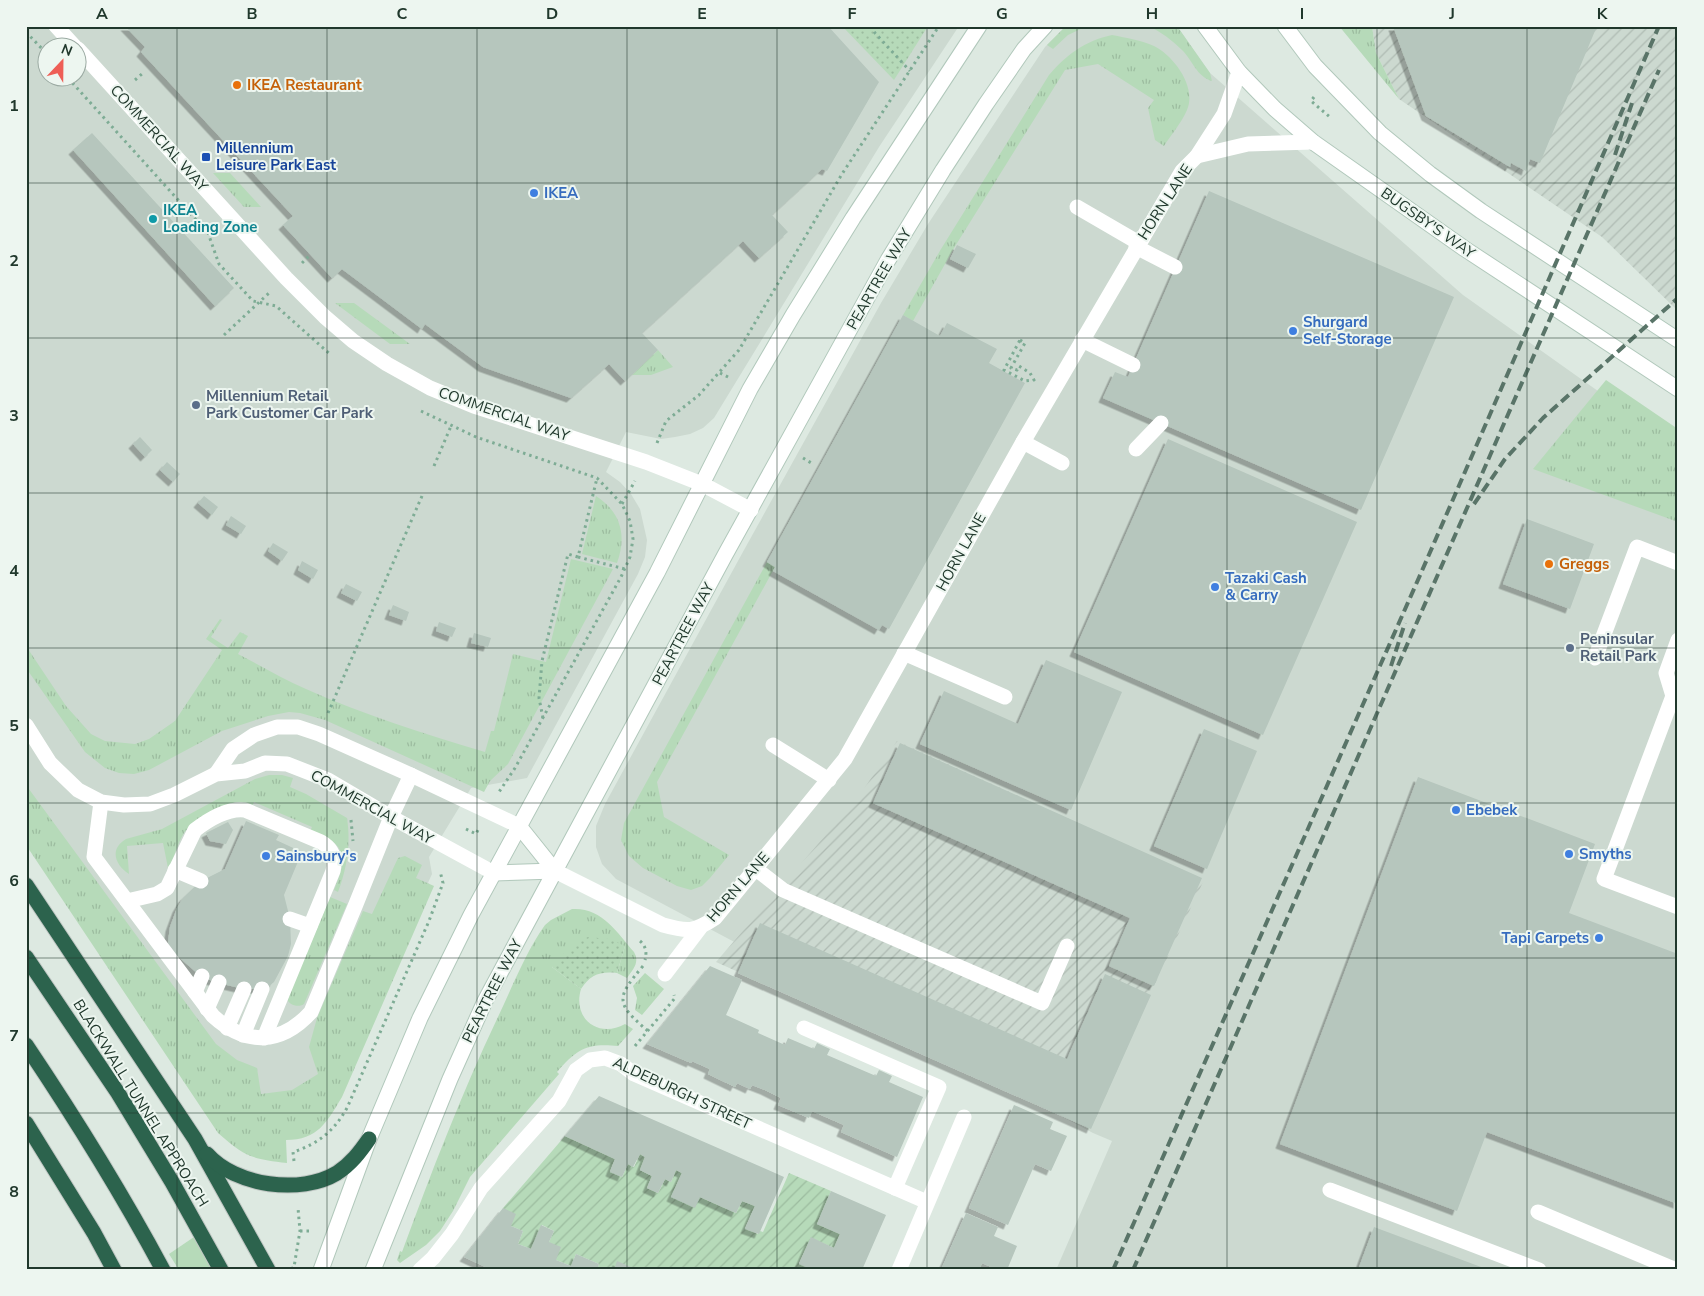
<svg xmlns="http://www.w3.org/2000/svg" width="1704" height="1296" font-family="'Nunito Sans',sans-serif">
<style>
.built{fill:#ccd9d0;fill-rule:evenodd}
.industrial{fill:url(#industrial-furrows)}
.grass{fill:url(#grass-tufts)}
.park{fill:url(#park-dots)}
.garden{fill:url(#garden-furrows)}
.pitch{fill:#b6dab9}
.building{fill:#b6c6bd;filter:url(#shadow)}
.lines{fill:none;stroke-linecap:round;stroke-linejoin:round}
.secondary-casing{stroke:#b1c8bb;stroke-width:17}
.highway-casing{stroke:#c1c7c4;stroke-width:17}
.path{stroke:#7eac95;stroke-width:3;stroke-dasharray:2.5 4;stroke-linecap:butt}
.lane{stroke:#fff;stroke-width:15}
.street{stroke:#fff;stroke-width:15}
.secondary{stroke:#fff;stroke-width:15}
.highway{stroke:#2c634d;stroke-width:15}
.rail{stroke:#597468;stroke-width:4;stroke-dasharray:10 5;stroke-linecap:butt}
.grid{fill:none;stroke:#20382c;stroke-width:1;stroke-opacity:0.55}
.food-dot{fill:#e8710a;stroke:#edf6f0;stroke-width:2}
.transit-dot{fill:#1a4fb4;stroke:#edf6f0;stroke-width:2}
.shop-dot{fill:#3f7fe0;stroke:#edf6f0;stroke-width:2}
.culture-dot{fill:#0f9aa8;stroke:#edf6f0;stroke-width:2}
.service-dot{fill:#5c6f8a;stroke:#edf6f0;stroke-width:2}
.labels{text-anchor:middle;stroke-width:4;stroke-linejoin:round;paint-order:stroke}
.food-label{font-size:15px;font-weight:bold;fill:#c56008;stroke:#edf6f0;text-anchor:start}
.street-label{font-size:15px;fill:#20382c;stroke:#edf6f0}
.transit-label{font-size:15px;font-weight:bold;fill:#164399;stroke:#edf6f0;text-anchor:start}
.shop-label{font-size:15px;font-weight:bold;fill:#366cbe;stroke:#edf6f0;text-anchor:start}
.culture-label{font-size:15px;font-weight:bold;fill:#0d838f;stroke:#edf6f0;text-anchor:start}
.service-label{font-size:15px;font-weight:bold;fill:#4e5e75;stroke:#edf6f0;text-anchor:start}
.neatline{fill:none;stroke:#20382c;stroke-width:2}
.grid-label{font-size:16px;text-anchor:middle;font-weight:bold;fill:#20382c}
</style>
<defs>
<pattern id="industrial-furrows" width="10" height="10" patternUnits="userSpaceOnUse" patternTransform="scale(1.25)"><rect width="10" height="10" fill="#ccd9d0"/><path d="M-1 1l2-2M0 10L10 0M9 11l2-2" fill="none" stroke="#afbbb3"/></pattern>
<pattern id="grass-tufts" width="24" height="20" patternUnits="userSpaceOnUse" patternTransform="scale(1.25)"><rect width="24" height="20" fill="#b6dab9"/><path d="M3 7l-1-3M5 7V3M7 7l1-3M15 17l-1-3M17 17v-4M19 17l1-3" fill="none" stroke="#9cbc9f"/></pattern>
<pattern id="park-dots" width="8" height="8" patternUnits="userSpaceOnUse" patternTransform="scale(1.25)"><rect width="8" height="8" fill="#b6dab9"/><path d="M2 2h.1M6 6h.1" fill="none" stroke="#9cbc9f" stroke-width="1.8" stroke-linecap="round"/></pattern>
<pattern id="garden-furrows" width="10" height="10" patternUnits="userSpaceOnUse" patternTransform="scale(1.25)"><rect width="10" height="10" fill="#b6dab9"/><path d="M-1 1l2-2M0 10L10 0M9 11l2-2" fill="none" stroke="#9cbc9f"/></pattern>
<filter id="shadow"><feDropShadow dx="-4.5" dy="4.5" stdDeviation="0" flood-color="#0004"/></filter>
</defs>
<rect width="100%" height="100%" fill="#dde9e1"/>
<g class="built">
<path d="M 26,26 L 959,26 L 879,147 L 714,418 L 703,428 L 690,434 L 675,437 L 661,439 L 626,432 L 606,472 L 620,482 L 631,494 L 640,509 L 647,540 L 645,557 L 638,574 L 527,778 L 471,788 L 429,857 L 432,874 L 320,1120 L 279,1131 L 26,805 ZM 48,48 L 78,48 L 78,78 L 48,78 Z"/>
<polygon points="1066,26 1177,26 1210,73 1463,295 1612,401 1678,435 1678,1270 1056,1270 1112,1141 1093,1133 616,879 602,864 596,847 596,826 605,804 744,550 881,303 928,224 1045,47"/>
</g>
<g class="industrial">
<polygon points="1372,26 1678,26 1678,311 1602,237 1399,99 1376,53"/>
<polygon points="897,741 1204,880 1154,986 1091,1129 716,962 856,800"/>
</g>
<g class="grass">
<polygon points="1066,26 1087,26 1068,35 1053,49 1047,45"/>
<path d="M 1149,26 L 1177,26 L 1210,73 L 1212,81 C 1196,76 1193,61 1182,50 C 1172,40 1161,32 1149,26 Z"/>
<polygon points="1339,26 1372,26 1376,53 1399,99"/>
<path d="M 1112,35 C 1127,38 1141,40 1154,46 C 1174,56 1197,87 1187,110 C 1182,122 1171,135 1164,146 L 1155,140 L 1148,108 L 1154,100 L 1098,64 L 1065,70 L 954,248 L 913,321 L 903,315 L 941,249 L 1049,75 C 1067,54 1085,41 1112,35 Z"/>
<polygon points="213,173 230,173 261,207 244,207"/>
<polygon points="335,303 354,303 410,344 390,344"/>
<polygon points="658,350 673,367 651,375 632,375"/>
<polygon points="1606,380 1678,429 1678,522 1533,469"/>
<path d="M 596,496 C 621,512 627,536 617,563 L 582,554 Z"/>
<path d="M 571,559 L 613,569 L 508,764 L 490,781 L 484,792 L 325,720 L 300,713 L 289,712 L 268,716 L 222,731 L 149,770 L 134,774 L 119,773 L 105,768 L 85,752 L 26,668 L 26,646 L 66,706 L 91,734 L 105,741 L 135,744 L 149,739 L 175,721 L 222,650 L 206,639 L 220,619 L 222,620 L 211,637 L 228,648 L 240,632 L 248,636 L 238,654 C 261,666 283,679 306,689 C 364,715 425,734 485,752 L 491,731 L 494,731 L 513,654 L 546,662 Z"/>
<polygon points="767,562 775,567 657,782 664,817 729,855 710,878 702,886 691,890 677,886 643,868 629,856 621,840 624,823"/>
<path d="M 269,775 L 282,775 L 293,778 L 290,787 L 306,794 L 347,818 C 351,843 347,868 338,892 L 334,890 C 340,875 350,854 332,841 C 326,837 317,835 310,831 L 312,827 L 254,802 L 252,806 C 246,804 240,801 233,803 C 221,805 191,823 184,833 C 177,844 175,857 168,868 L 163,843 L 127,846 L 129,874 C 115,865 109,849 126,839 L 162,829 L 255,779 Z"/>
<path d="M 26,785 L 216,1044 L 237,1060 L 257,1068 L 261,1094 L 292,1090 L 318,1074 L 309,1047 L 317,1018 L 363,911 L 372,914 L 398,858 L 405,856 L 422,865 L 416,878 L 434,886 L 342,1097 C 327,1122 318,1140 286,1140 L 287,1163 C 252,1159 245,1157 218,1133 L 26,845 Z"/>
<path d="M 330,897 L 347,904 L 304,1004 C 298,1008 289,1005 287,999 Z"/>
<path d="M 572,909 C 601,907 617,932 634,952 C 640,963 633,969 627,978 L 617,973 L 625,946 L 552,967 L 581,989 C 572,1019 599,1039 625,1024 L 633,1029 L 618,1046 C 587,1043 577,1049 557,1072 L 559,1074 L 470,1177 L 453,1211 L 440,1231 L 426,1245 L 400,1263 L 397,1260 L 400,1251 L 402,1252 C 431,1173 461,1095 497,1019 C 512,988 525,953 545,925 L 551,920 Z"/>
<polygon points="645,973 664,989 642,1015 635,1010 637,998 633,986"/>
</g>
<g class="park">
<polygon points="842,26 928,26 894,80"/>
<path d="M 588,937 L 609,939 L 625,946 L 617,973 C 600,971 590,975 581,989 L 552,967 C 563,953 572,944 588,937 Z"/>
</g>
<polygon class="garden" points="565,1136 615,1159 610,1171 622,1177 628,1164 634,1167 640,1154 645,1157 640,1170 652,1176 647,1188 658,1193 665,1179 671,1182 676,1170 682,1173 671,1197 700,1197 736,1213 742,1201 755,1206 745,1228 758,1234 760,1231 763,1232 789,1173 831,1191 817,1224 840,1234 834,1248 811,1238 799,1263 813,1270 636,1270 618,1262 614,1270 597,1270 599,1264 576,1254 571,1266 556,1260 549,1242 554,1231 542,1225 531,1249 518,1244 523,1231 511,1226 503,1208"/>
<polygon class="pitch" points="194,1237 215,1270 179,1270 169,1254"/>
<g class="building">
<polygon points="125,26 828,26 879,82 827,171 822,169 772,215 788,232 759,258 743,241 642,333 658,350 625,381 609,364 571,398 483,367 425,324 422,329 342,269 332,278 283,225 293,216 141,52 145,47"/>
<polygon points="1393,26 1597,26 1540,163 1530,159 1526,171 1511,163 1510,167 1426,116"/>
<polygon points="92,133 234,288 215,306 73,150"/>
<polygon points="1209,191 1454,297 1361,510 1103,398 1115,372 1128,377"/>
<polygon points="957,245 976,254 968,268 950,259"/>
<polygon points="903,315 940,336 947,323 997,349 989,363 1025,383 889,629 882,625 879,630 773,571 775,567 767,562"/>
<polygon points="140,437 152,450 145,457 133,444"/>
<polygon points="1168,439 1357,522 1263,735 1074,652"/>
<polygon points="167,462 180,474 173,482 160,470"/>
<polygon points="204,496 218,507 212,515 198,503"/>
<polygon points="231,516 246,526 241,534 226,525"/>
<polygon points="1527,519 1594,544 1570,609 1503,584"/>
<polygon points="273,543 288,552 282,561 268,551"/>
<polygon points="302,561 318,570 313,579 298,570"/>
<polygon points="346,584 362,592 357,601 341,593"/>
<polygon points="393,605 409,612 406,621 389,615"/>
<polygon points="439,622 456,628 452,637 436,631"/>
<polygon points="474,633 491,638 488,647 471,643"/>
<polygon points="1046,660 1122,692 1071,810 920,744 944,691 1018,724"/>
<polygon points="1204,729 1257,751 1207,869 1154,846"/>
<polygon points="900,743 1202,878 1154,986 1109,966 1130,918 873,803"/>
<polygon points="1418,777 1595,844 1569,913 1678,954 1678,1204 1487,1132 1457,1211 1280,1144"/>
<polygon points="246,821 279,835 276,840 302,852 284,895 290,919 291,944 288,956 274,982 268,987 262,989 244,989 227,985 210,980 197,973 181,959 171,950 168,942 170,927 177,908 183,898 201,881 225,869"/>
<polygon points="228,822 233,830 226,844 210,841 206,833"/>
<polygon points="760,923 1067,1059 1105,974 1151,995 1091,1129 738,973"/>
<polygon points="710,966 742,980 726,1015 759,1030 758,1033 785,1045 788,1038 814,1049 817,1043 830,1049 827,1055 876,1076 879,1070 892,1076 889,1082 923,1097 897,1157 841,1132 844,1125 812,1111 809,1118 778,1105 781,1098 765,1090 752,1085 750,1089 737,1083 735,1087 708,1074 710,1069 692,1061 691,1063 647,1044"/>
<polygon points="599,1096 784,1177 759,1234 745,1229 755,1206 750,1204 742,1201 736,1213 700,1197 695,1208 671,1197 682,1173 676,1170 671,1182 665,1179 658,1193 647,1188 652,1176 640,1170 645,1157 640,1154 633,1167 628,1164 622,1177 610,1172 615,1159 565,1136"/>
<polygon points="1014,1105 1053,1122 1050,1129 1067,1136 1051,1171 1035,1164 1008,1225 969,1208"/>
<polygon points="831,1191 886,1215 862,1270 813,1270 799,1264 811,1237 834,1248 840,1234 817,1224"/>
<polygon points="503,1208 516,1214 511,1226 523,1231 518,1244 531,1249 541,1225 554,1231 549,1242 561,1247 556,1260 571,1266 576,1254 599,1264 597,1270 492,1270 464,1257"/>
<polygon points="966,1213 998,1227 994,1236 1017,1246 1007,1270 998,1270 982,1263 979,1270 941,1270"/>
<polygon points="1374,1227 1489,1270 1358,1270"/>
<polygon points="617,1261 631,1267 636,1270 614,1270"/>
</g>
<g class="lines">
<defs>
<g id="secondary">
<polyline points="1205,26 1239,72 1275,109 1313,142 1465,249 1678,389"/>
<polyline points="1285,26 1315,66 1380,133 1430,174 1481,211 1678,340"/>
<polyline points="519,826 555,871"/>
<polyline points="494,873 555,871"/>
<polyline points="321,1270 369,1139 420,1018 471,915 657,573 750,389 793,315 853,218 979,26"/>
<polyline points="373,1270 450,1079 485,1001 725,555 888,260 943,170 986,104 1024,49 1045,26"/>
</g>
<g id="highway">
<polyline points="26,885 195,1139 268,1270"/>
<polyline points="26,957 118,1093 172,1182 221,1270"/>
<path d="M 26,1045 C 75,1118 121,1192 163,1270"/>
<polyline points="26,1123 94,1233 114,1270"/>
<path d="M 207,1154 C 235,1186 301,1195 337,1173 C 351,1164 360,1152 369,1139"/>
</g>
</defs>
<use href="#secondary" class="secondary-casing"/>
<use href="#highway" class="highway-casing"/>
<g class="path">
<polyline points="871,26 875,33 910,71"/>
<polyline points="26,32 48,55"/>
<polyline points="68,78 208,233 219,264 253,301 276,306 331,355"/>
<polyline points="135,80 143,73"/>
<polyline points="1314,97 1311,101 1331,118"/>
<polyline points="302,263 310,255"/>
<polyline points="224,335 270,292"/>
<polygon points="1020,340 1025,343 1011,368 1017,370 1019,366 1030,373 1034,380 1025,381 1004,370"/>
<polyline points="720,373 730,378"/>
<polyline points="421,411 476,437 597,478 622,504 630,521 633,539 630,557 621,577 515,768 499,792"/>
<polyline points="657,443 666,421 699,395 739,350 842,174 939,26"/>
<polyline points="803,458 813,464"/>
<polyline points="434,466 451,426"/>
<polyline points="622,504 635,481"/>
<polyline points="578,557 625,569"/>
<polyline points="328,713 422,496"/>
<polyline points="543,718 539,698 542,661 568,554 578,557 597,478"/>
<polyline points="351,820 353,841"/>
<polyline points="466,829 476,834 478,830"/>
<path d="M 640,941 C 646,946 647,953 645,960"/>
<path d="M 643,966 C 616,998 615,1003 648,1031"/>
<polyline points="635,1046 675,998 674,995"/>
<path d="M 294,1161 L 293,1152 C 318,1144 334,1131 347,1108 L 429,921 L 443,883 L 440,871"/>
<polyline points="300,1231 311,1231"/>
<polyline points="291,1269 294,1267 300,1231 298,1208"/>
</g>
<g class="lane">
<polyline points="56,26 76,48"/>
<polyline points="78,49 286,278 325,317 353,341 387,364 430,388 474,406 646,462 702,484 751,510"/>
<polyline points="1077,207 1139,243"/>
<polyline points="1136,247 1175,267"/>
<polyline points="1082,340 1133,365"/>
<polyline points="1023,442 1062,463"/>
<polyline points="1136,449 1161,423"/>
<polyline points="1678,640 1666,673 1673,696 1604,879 1678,907"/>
<polyline points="904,653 1005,697"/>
<polyline points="1595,658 1637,547 1678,563"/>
<polyline points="773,745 829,780"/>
<path d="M 101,802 L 94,857 L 213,1016 C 246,1046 281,1045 311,1012 L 356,904 L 391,817 L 411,775"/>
<polyline points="756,869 783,890 1042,1003 1067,946"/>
<polyline points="175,870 201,881"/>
<path d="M 127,901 L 157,894 L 167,888 L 195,830 C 208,820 228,808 245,810 L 321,842 C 333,849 336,858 333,871 L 264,1038"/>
<polyline points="290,919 310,926"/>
<polyline points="195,992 202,976"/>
<polyline points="207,1009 219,982"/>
<polyline points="227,1028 244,989"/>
<polyline points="804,1028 939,1087 895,1188"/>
<polyline points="243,1035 262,989"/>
<polyline points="1330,1190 1539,1270"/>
<polyline points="1538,1212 1676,1270"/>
</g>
<g class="street">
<polyline points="1197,156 1248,144 1313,142"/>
<polyline points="26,725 50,763 78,790 101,802 124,805 150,804 174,795 216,774 245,771 265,763 287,764 328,780 391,817 494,873"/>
<polyline points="216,774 233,749 254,735 277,727 298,727 319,734 411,775 519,826"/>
<path d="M 555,871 L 663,925 C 688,932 694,932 715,918 L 845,759 L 1023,442 L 1182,171 L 1197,156 L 1224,114 L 1239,72"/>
<polyline points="665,974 700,928"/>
<polyline points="420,1270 433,1258 452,1234 481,1188 559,1101 576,1070 590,1060 605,1058 621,1064 634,1074 927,1202"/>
<polyline points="899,1270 964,1117"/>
</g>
<use href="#secondary" class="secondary"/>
<use href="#highway" class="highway"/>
<g class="rail">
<polyline points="1615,155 1632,103"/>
<polyline points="1474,504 1505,459 1543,418 1678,298"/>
<polyline points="1391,666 1405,623"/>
<polyline points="1113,1270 1421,573 1659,26"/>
<polyline points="1133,1270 1659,70"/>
</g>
</g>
<path class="grid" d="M 177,26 L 177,1270M 327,26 L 327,1270M 477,26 L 477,1270M 627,26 L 627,1270M 777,26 L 777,1270M 927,26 L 927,1270M 1077,26 L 1077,1270M 1227,26 L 1227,1270M 1377,26 L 1377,1270M 1527,26 L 1527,1270M 26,183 L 1678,183M 26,338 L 1678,338M 26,493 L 1678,493M 26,648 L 1678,648M 26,803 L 1678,803M 26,958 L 1678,958M 26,1113 L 1678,1113"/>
<g class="food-dot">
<circle cx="237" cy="85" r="5"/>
<circle cx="1549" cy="564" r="5"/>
</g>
<rect class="transit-dot" x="201" y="152" width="10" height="10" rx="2.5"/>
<g class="shop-dot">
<circle cx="534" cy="193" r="5"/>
<circle cx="1293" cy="331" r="5"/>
<circle cx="1215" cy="587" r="5"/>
<circle cx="1456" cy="810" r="5"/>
<circle cx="1569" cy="854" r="5"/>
<circle cx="266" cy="856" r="5"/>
<circle cx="1599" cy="938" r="5"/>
</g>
<circle class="culture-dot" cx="153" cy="219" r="5"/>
<g class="service-dot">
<circle cx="196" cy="405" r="5"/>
<circle cx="1570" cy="648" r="5"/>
</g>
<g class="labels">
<g class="food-label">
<text x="247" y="90">IKEA Restaurant</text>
<text x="1559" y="569">Greggs</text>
</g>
<g class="street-label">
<text transform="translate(159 138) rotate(48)" y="5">COMMERCIAL WAY</text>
<text transform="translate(1165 202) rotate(-57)" y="5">HORN LANE</text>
<text transform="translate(1428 223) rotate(35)" y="5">BUGSBY'S WAY</text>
<text transform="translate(879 279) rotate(-60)" y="5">PEARTREE WAY</text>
<text transform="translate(504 414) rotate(19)" y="5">COMMERCIAL WAY</text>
<text transform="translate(961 552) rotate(-61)" y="5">HORN LANE</text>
<text transform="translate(683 634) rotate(-62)" y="5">PEARTREE WAY</text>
<text transform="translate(372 807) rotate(29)" y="5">COMMERCIAL WAY</text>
<text transform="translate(738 887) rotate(-49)" y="5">HORN LANE</text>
<text transform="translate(492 991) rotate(-63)" y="5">PEARTREE WAY</text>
<text transform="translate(682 1093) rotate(25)" y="5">ALDEBURGH STREET</text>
<text transform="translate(141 1103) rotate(58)" y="5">BLACKWALL TUNNEL APPROACH</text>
</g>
<g class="transit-label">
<text x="216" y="153">Millennium<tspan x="216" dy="17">Leisure Park East</tspan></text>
</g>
<g class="shop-label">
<text x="544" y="198">IKEA</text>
<text x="1303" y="327">Shurgard<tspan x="1303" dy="17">Self-Storage</tspan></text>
<text x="1225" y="583">Tazaki Cash<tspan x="1225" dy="17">&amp; Carry</tspan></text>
<text x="1466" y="815">Ebebek</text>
<text x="1579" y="859">Smyths</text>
<text x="276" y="861">Sainsbury's</text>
<text x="1589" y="943" text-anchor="end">Tapi Carpets</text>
</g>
<g class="culture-label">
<text x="163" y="215">IKEA<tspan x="163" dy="17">Loading Zone</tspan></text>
</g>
<g class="service-label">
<text x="206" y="401">Millennium Retail<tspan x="206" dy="17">Park Customer Car Park</tspan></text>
<text x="1580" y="644">Peninsular<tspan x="1580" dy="17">Retail Park</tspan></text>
</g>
</g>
<rect width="1704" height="1296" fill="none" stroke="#edf6f0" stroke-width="55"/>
<g transform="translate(62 62) rotate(22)"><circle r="24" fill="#edf6f0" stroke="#9baaa2"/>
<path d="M0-4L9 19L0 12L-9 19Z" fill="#ee5e56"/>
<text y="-8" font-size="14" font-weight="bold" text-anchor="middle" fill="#20382c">N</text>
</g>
<rect x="28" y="28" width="1648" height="1240" class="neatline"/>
<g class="grid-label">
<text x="102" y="19">A</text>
<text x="252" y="19">B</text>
<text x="402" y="19">C</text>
<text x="552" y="19">D</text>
<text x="702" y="19">E</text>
<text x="852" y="19">F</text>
<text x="1002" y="19">G</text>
<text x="1152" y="19">H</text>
<text x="1302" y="19">I</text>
<text x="1452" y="19">J</text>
<text x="1602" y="19">K</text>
<text x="14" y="111">1</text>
<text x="14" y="266">2</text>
<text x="14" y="421">3</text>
<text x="14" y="576">4</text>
<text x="14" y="731">5</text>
<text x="14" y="886">6</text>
<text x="14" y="1041">7</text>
<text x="14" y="1197">8</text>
</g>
</svg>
